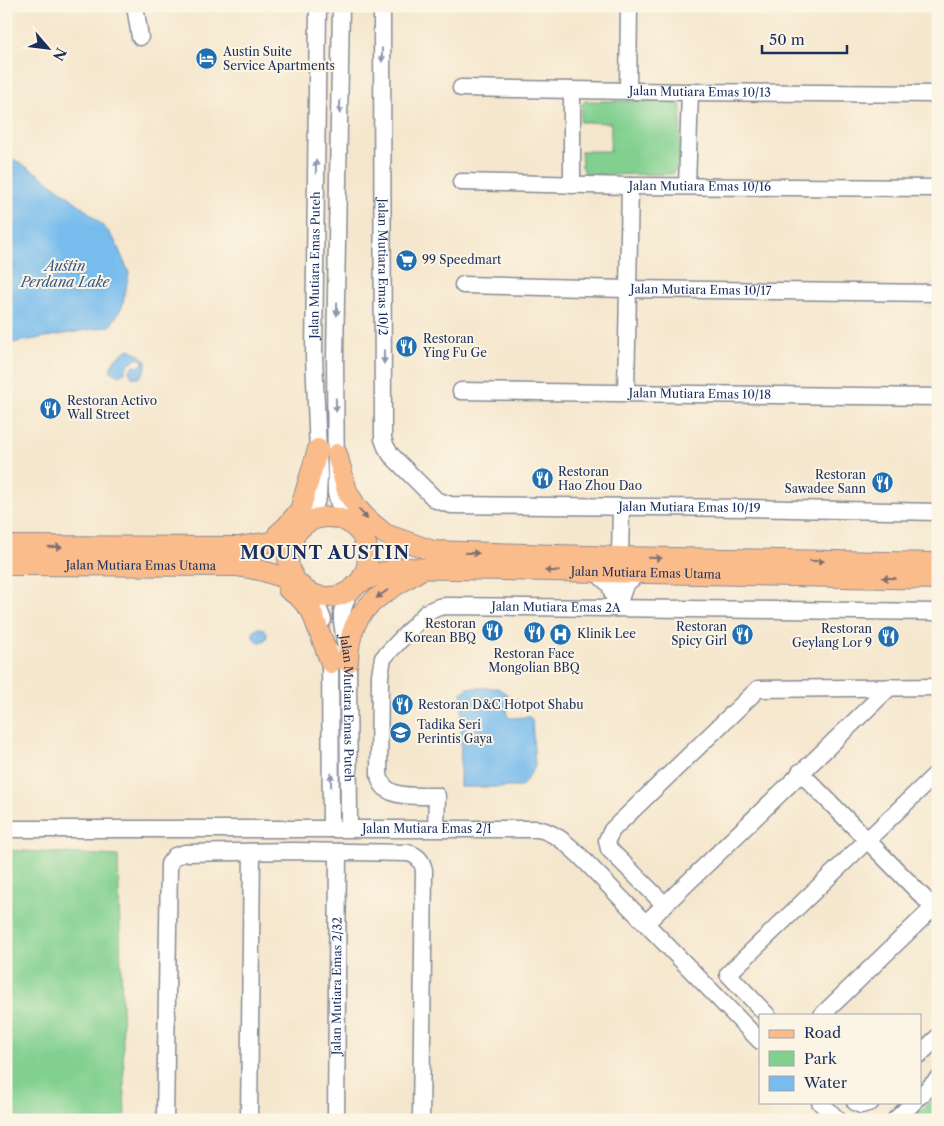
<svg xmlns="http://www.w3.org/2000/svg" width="944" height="1126" font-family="'Libre Caslon Text',serif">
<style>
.green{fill:#81d08f;stroke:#4e8076}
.water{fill:#77bced;stroke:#4976a6}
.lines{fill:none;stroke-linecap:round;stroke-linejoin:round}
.minor-casing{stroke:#888b96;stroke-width:19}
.major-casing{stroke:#888b96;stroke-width:22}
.minor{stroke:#fff;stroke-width:16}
.major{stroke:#fabc8b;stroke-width:20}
.oneway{fill:#8d97ae}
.oneway2{fill:#7f6e72}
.labels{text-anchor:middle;stroke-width:4;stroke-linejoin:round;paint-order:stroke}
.poi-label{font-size:12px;fill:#1b2f5e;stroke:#fcf5e5;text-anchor:start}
.street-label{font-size:12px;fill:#1b2f5e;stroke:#fcf5e5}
.water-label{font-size:14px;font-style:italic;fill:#375989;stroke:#fcf5e5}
.district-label{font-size:18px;font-weight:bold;letter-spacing:1px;fill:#1b2f5e;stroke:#fcf5e5}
</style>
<rect width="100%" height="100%" fill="#fcf5e5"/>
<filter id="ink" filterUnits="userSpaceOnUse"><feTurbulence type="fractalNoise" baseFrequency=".02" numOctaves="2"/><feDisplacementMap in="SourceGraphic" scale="10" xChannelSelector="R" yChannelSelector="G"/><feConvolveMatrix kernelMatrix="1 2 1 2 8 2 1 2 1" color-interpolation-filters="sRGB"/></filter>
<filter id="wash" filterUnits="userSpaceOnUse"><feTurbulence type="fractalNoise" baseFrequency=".0096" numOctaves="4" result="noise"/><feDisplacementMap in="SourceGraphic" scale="20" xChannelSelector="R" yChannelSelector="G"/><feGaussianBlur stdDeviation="1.12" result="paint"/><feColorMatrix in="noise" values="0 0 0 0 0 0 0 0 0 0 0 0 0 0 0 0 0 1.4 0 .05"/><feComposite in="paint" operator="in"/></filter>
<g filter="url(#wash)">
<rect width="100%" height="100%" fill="#f5e7cd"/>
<g class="green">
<polygon points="585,101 674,101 679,103 681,108 680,164 672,174 586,175 582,167 581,151 610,151 611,123 580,122 582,104"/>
<polygon points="6,850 118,856 125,1120 6,1120"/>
<polygon points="938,1093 938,1120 911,1120"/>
</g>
<g class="water">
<polygon points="6,155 38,174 63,192 86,210 107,230 115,241 129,273 122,307 110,326 6,344"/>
<path d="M 129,349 C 145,357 153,362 139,378 L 132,377 L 129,371 L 133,366 L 138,367 L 143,364 L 143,361 L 139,358 C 130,362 127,363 124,373 L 119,376 L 112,372 L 110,369 L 115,359 Z"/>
<circle cx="260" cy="635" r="7"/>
<polygon points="468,688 498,688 508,695 507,715 510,718 529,717 532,719 535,767 521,787 460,787 462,693"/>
</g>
</g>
<g filter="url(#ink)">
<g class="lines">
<defs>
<g id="minor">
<polyline points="135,6 140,37"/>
<polyline points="341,6 335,357 336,493 340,507 348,522"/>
<path id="s1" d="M 382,6 L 383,439 L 386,447 L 391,455 L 436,500 L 451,505 L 748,508 L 938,512"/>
<path id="s2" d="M 461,88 L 690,92 L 938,94"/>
<polyline points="572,90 572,185"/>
<polyline points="628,91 629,6"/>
<path id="s3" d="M 461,182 L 630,186 L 938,188"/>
<polyline points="687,186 690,92"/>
<path id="s4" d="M 463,285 L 627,289 L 938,293"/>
<path id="s5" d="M 461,391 L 938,397"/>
<polyline points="626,392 630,186"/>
<path id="s6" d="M 308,522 L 318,497 L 319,476 L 314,356 L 318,6"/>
<polyline points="620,557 621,507"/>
<polyline points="597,573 610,585 617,608"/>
<path id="s7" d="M 349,591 L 342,612 L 342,621 L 348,662 L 349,828"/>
<polyline points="313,594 323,620"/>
<polyline points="617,608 625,585 638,573"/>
<polyline points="330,651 331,829"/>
<polyline points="800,772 938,912"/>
<path id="s8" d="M 436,828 L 437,796 C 416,795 382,801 379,774 L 380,675 L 383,658 L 427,612 L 439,607 L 447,606 L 938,612"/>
<path id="s9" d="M 6,829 L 538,829 C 556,833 567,844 580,856 L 760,1041"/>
<polyline points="664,904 609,849 607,840 612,830 758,689 938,687"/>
<polyline points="646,923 890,687"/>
<polyline points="767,1015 728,974 938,772"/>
<polyline points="822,1015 938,903"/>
<polyline points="920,1054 938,1037"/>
<polyline points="920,1096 938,1079"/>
<polyline points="820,1102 838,1120"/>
<polyline points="855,1102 861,1105 871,1102"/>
<path d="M 165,1120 L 169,864 L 175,856 L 185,853 L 294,851 L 408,853 C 417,855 422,860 424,870 L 421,1120"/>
<polyline points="249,1120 252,852"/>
<path id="s10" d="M 336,1120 L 338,852"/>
<polyline points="895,1120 914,1102"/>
</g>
<g id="major">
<polyline points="337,454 347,491 357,508 367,519 385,534 433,551 620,557 938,563"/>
<circle cx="328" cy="557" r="40"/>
<polyline points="278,534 286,527 300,510 318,449"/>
<polyline points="6,546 239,547 294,538"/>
<path id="s11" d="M 6,565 L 237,566 C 262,569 278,575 301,586"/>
<path id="s12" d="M 357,584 L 381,573 L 401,568 L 938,579"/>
<polyline points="288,589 299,597 311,610 331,663"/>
<path d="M 348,662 C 349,605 380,597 422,569"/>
</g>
</defs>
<use href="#minor" class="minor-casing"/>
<use href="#major" class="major-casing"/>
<use href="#minor" class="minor"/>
<use href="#major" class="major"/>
</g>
<defs><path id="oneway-solid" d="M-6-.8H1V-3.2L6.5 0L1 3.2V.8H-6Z" transform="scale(1.25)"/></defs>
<g class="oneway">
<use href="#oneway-solid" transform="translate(382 55) rotate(90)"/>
<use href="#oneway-solid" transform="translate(340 107) rotate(91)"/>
<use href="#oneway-solid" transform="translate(316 167) rotate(-89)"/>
<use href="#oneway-solid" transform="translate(337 309) rotate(91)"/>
<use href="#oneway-solid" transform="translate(384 357) rotate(90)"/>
<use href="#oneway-solid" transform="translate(336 405) rotate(89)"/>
<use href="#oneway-solid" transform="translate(331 780) rotate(-90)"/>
</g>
<g class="oneway2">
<use href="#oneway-solid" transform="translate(363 514) rotate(49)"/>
<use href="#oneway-solid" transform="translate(55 547) rotate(1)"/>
<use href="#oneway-solid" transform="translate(472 553) rotate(2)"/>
<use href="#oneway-solid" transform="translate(655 558) rotate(1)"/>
<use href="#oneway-solid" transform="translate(817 561) rotate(1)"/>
<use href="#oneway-solid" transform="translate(552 571) rotate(-179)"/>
<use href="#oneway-solid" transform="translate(889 578) rotate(-179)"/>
<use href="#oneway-solid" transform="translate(382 594) rotate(145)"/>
</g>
</g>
<defs>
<symbol id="hotel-disc" viewBox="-11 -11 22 22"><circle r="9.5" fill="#1f6fb2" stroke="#fcf5e5"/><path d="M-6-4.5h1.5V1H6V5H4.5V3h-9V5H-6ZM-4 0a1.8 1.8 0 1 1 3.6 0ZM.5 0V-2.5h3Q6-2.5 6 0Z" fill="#fff"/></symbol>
<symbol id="supermarket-disc" viewBox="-11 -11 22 22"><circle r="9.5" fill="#1f6fb2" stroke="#fcf5e5"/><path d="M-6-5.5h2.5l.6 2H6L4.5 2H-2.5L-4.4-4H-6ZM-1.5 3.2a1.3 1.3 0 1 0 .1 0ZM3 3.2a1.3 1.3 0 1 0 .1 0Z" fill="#fff"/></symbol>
<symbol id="restaurant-disc" viewBox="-11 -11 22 22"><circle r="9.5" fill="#1f6fb2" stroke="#fcf5e5"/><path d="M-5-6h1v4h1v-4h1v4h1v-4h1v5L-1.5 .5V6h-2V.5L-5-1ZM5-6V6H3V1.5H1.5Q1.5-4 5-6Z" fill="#fff"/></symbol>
<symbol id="hospital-disc" viewBox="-11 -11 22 22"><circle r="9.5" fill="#1f6fb2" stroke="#fcf5e5"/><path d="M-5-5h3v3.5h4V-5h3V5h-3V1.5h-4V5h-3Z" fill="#fff"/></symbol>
<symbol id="school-disc" viewBox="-11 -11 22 22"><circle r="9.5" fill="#1f6fb2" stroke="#fcf5e5"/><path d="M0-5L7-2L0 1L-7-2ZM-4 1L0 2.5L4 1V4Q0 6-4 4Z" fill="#fff"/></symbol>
</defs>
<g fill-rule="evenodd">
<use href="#hotel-disc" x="194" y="46" width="25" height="25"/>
<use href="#supermarket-disc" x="394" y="248" width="25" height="25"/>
<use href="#restaurant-disc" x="394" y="334" width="25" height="25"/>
<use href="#restaurant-disc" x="38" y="396" width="25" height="25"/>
<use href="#restaurant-disc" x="530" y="466" width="25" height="25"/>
<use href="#restaurant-disc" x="870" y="470" width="25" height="25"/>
<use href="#restaurant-disc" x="480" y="618" width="25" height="25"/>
<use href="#restaurant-disc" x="522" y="620" width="25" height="25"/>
<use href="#hospital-disc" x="548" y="622" width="25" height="25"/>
<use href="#restaurant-disc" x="730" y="622" width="25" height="25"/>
<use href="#restaurant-disc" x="876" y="624" width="25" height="25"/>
<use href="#restaurant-disc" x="390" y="692" width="25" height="25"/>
<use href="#school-disc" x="388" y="720" width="25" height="25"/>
</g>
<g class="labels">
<g class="poi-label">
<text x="223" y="56">Austin Suite<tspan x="223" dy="14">Service Apartments</tspan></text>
<text x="422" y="264">99 Speedmart</text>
<text x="423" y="343">Restoran<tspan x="423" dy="14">Ying Fu Ge</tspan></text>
<text x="67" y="405">Restoran Activo<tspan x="67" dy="14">Wall Street</tspan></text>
<text x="558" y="476">Restoran<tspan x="558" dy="14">Hao Zhou Dao</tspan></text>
<text x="866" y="479" text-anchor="end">Restoran<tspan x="866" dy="14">Sawadee Sann</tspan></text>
<text x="476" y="628" text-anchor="end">Restoran<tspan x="476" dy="14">Korean BBQ</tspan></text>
<text x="727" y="631" text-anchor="end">Restoran<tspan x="727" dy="14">Spicy Girl</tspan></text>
<text x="872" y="633" text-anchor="end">Restoran<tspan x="872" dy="14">Geylang Lor 9</tspan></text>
<text x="577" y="638">Klinik Lee</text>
<text x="534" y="658" text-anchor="middle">Restoran Face<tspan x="534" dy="14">Mongolian BBQ</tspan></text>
<text x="418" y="709">Restoran D&amp;C Hotpot Shabu</text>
<text x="417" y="729">Tadika Seri<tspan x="417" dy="14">Perintis Gaya</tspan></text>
</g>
<g class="street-label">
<text dy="4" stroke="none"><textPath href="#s2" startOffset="239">Jalan Mutiara Emas 10/13</textPath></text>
<text dy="4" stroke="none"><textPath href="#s3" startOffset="239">Jalan Mutiara Emas 10/16</textPath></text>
<text dy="4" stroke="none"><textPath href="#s6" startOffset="259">Jalan Mutiara Emas Puteh</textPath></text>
<text dy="4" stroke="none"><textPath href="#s1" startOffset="261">Jalan Mutiara Emas 10/2</textPath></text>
<text dy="4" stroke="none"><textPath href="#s4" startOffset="238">Jalan Mutiara Emas 10/17</textPath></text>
<text dy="4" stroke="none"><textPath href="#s5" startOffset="239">Jalan Mutiara Emas 10/18</textPath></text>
<text dy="4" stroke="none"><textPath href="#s1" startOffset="769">Jalan Mutiara Emas 10/19</textPath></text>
<text dy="4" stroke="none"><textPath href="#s11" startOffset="135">Jalan Mutiara Emas Utama</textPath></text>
<text dy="4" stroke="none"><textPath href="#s12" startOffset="292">Jalan Mutiara Emas Utama</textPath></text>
<text dy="4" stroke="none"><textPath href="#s8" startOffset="411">Jalan Mutiara Emas 2A</textPath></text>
<text dy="4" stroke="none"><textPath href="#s7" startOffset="119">Jalan Mutiara Emas Puteh</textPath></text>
<text dy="4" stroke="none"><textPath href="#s9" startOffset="421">Jalan Mutiara Emas 2/1</textPath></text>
<text dy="4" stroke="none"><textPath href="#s10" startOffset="134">Jalan Mutiara Emas 2/32</textPath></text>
</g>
<g class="water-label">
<text x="65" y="271">Austin<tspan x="65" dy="16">Perdana Lake</tspan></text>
</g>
<g class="district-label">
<text x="325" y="559">MOUNT AUSTIN</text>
</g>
</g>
<rect width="944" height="1126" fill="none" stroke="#fcf5e5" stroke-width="25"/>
<rect x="759" y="1014" width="162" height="90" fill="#fcf5e5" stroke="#a2a6af"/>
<rect x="769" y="1030" width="25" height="8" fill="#fabc8b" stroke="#a2a6af"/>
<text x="804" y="1038" font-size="15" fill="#1b2f5e">Road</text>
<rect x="769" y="1051" width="25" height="15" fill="#81d08f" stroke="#a2a6af"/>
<text x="804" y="1064" font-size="15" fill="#1b2f5e">Park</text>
<rect x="769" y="1076" width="25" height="15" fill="#77bced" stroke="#a2a6af"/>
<text x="804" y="1088" font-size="15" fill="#1b2f5e">Water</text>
<g transform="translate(48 48) rotate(118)" stroke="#fcf5e5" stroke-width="4" paint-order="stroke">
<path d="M0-4L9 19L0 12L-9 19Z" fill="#1b2f5e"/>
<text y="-8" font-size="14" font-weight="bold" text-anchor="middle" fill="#1b2f5e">N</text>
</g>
<path d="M762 45v8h85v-8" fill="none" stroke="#1b2f5e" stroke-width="2.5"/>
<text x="769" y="45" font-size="15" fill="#1b2f5e" stroke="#fcf5e5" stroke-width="4" paint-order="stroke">50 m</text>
</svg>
